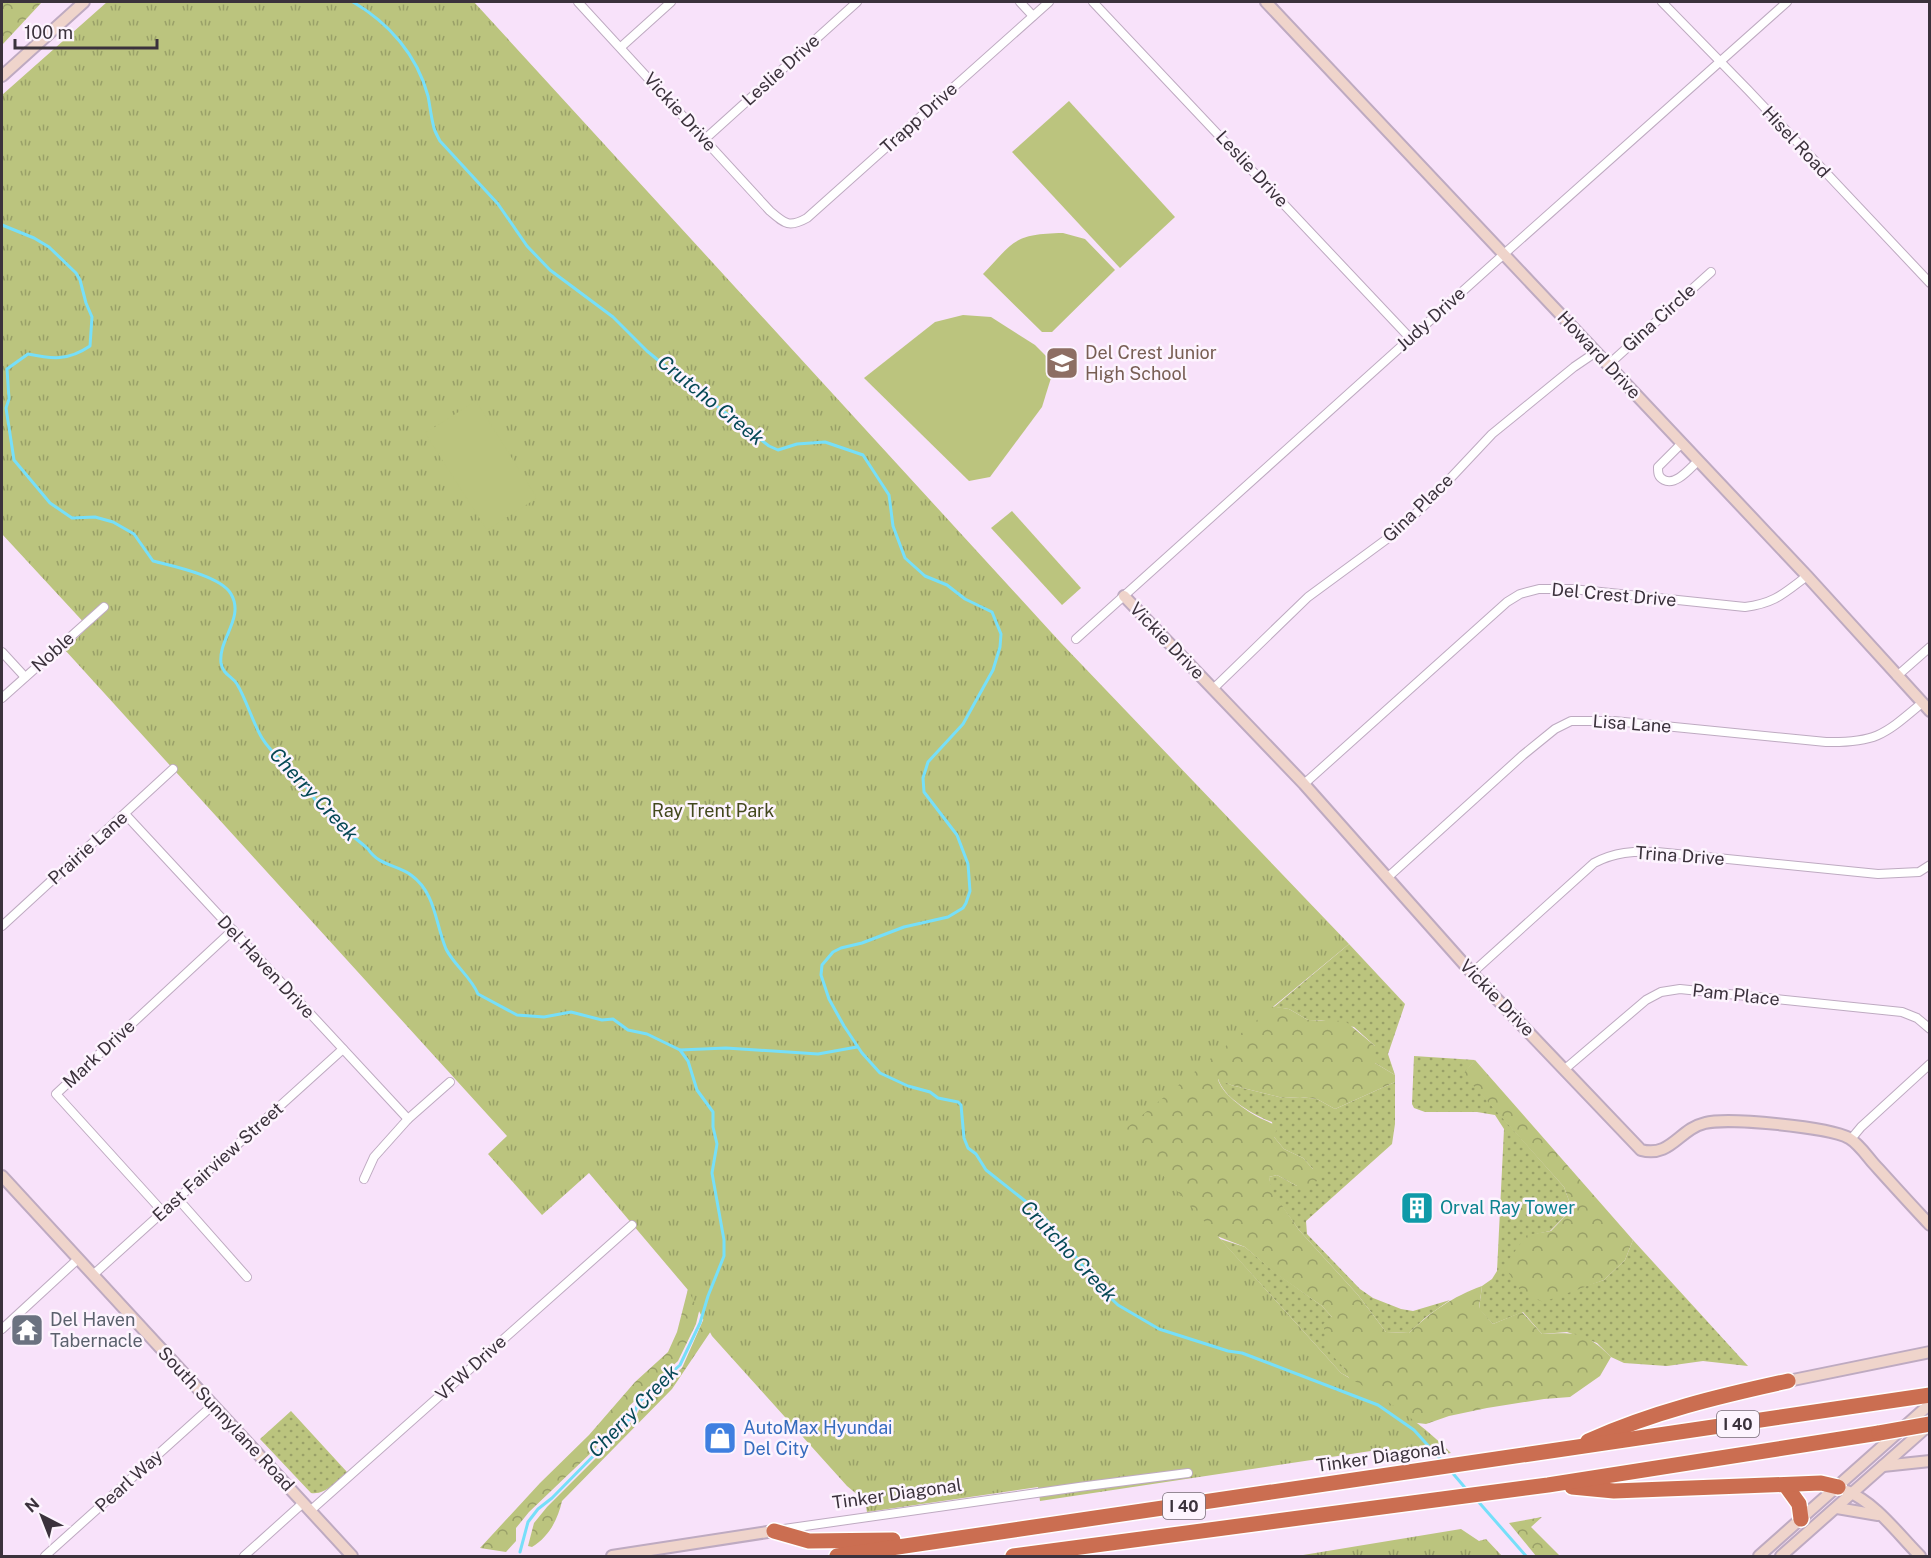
<svg xmlns="http://www.w3.org/2000/svg" width="1931" height="1558" font-family="'Public Sans',sans-serif">
<style>
.grass{fill:url(#grass-dots)}
.forest{fill:url(#forest-crowns)}
.park{fill:url(#park-tufts)}
.garden{fill:#bbc47e}
.lines{fill:none;stroke-linecap:round;stroke-linejoin:round}
.stream{stroke:#76dff9;stroke-width:3}
.street-casing{stroke:#beaac1;stroke-width:10}
.secondary-casing{stroke:#beaac1;stroke-width:14}
.highway-casing{stroke:#fff;stroke-width:18}
.street{stroke:#fff;stroke-width:8}
.secondary{stroke:#efd4cb;stroke-width:10}
.highway{stroke:#cb6e51;stroke-width:15}
.highway-bridge-casing{stroke:#fff;stroke-width:18;stroke-linecap:butt}
.highway-bridge{stroke:#cb6e51;stroke-width:15}
.labels{text-anchor:middle;stroke-width:5;stroke-linejoin:round;paint-order:stroke}
.shield{fill:#fdf4fe;stroke:#756c76;stroke-width:1.5}
.shield-label{font-size:16px;font-weight:bold;fill:#3b323c}
.street-label{font-size:18px;fill:#3b323c;stroke:#fdf4fe}
.education-label{font-size:18px;fill:#785e54;stroke:#fdf4fe;text-anchor:start}
.park-label{font-size:18px;fill:#43481d;stroke:#fdf4fe}
.culture-label{font-size:18px;fill:#0d838f;stroke:#fdf4fe;text-anchor:start}
.worship-label{font-size:18px;fill:#5b616d;stroke:#fdf4fe;text-anchor:start}
.shop-label{font-size:18px;fill:#366cbe;stroke:#fdf4fe;text-anchor:start}
.water-label{font-size:20px;font-style:italic;fill:#064956;stroke:#fdf4fe}
</style>
<defs>
<pattern id="grass-dots" width="8" height="8" patternUnits="userSpaceOnUse" patternTransform="scale(1.5)"><rect width="8" height="8" fill="#bbc47e"/><path d="M2 2h.1M6 6h.1" fill="none" stroke="#99a068" stroke-width="1.8" stroke-linecap="round"/></pattern>
<pattern id="forest-crowns" width="20" height="18" patternUnits="userSpaceOnUse" patternTransform="scale(1.5)"><rect width="20" height="18" fill="#bbc47e"/><path d="M2 6a3 3 0 1 1 6 0M12 15a3 3 0 1 1 6 0" fill="none" stroke="#99a068"/></pattern>
<pattern id="park-tufts" width="24" height="20" patternUnits="userSpaceOnUse" patternTransform="scale(1.5)"><rect width="24" height="20" fill="#bbc47e"/><path d="M3 7l-1-3M5 7V3M7 7l1-3M15 17l-1-3M17 17v-4M19 17l1-3" fill="none" stroke="#99a068"/></pattern>
</defs>
<rect width="100%" height="100%" fill="#f8e2fa"/>
<g class="grass">
<polygon points="1349,944 1405,1004 1388,1054 1395,1075 1375,1063 1375,1046 1354,1027 1321,1020 1308,1020 1289,1009 1274,1007"/>
<polygon points="1414,1056 1475,1060 1464,1074 1564,1187 1572,1209 1550,1231 1527,1236 1576,1289 1604,1280 1625,1260 1633,1240 1748,1366 1703,1361 1667,1366 1624,1363 1611,1357 1597,1343 1567,1332 1542,1334 1523,1312 1493,1324 1479,1309 1482,1286 1492,1279 1497,1271 1504,1129 1495,1115 1477,1112 1425,1112 1414,1108 1412,1104"/>
<path d="M 1218,1078 L 1231,1085 L 1283,1098 L 1300,1097 L 1317,1099 L 1335,1109 L 1395,1082 L 1395,1124 L 1392,1144 L 1306,1221 L 1307,1234 L 1360,1289 L 1373,1298 L 1401,1309 L 1413,1311 L 1450,1300 L 1426,1317 L 1409,1333 L 1386,1332 L 1358,1295 L 1299,1230 L 1271,1191 L 1269,1177 L 1277,1175 L 1297,1186 L 1313,1169 L 1303,1158 L 1284,1149 L 1274,1137 L 1272,1122 C 1255,1116 1222,1097 1218,1078 Z"/>
<polygon points="1220,1239 1245,1247 1276,1273 1322,1306 1332,1317 1343,1367 1350,1378 1341,1373"/>
<path d="M 291,1411 L 347,1472 C 337,1481 326,1495 311,1493 L 260,1439 Z"/>
</g>
<g class="forest">
<polygon points="2,2 42,2 2,45"/>
<path d="M 1258,1004 L 1289,1009 L 1308,1020 L 1345,1021 L 1375,1046 L 1375,1063 L 1395,1075 L 1395,1082 L 1335,1109 L 1317,1099 L 1300,1097 L 1283,1098 L 1231,1085 L 1218,1079 C 1221,1093 1244,1109 1256,1116 C 1264,1121 1271,1121 1277,1128 L 1274,1137 L 1284,1149 L 1303,1158 L 1313,1169 L 1323,1171 L 1318,1180 L 1308,1188 L 1297,1186 L 1277,1175 L 1269,1177 L 1272,1191 L 1299,1230 L 1358,1295 L 1386,1332 L 1409,1333 C 1432,1311 1452,1297 1482,1286 L 1479,1308 L 1493,1324 L 1522,1312 L 1542,1334 C 1576,1332 1586,1332 1611,1357 L 1600,1376 L 1570,1397 L 1544,1399 L 1487,1408 L 1449,1416 L 1426,1424 L 1409,1422 L 1354,1387 L 1343,1367 L 1330,1353 L 1323,1324 L 1332,1317 L 1322,1306 L 1275,1273 L 1245,1247 L 1204,1231 L 1118,1136 L 1109,1054 Z"/>
<polygon points="1475,1060 1633,1240 1625,1260 1604,1280 1543,1302 1520,1290 1504,1266 1527,1235 1551,1231 1572,1209 1564,1187 1463,1074"/>
<polygon points="689,1285 704,1291 696,1324 678,1361 629,1406 629,1413 618,1420 595,1449 529,1512 516,1528 516,1541 506,1552 480,1548 540,1483 589,1435 635,1382 668,1352 677,1332"/>
<path d="M 716,1291 L 713,1328 L 672,1389 L 562,1501 C 558,1519 549,1537 532,1547 L 528,1546 L 534,1523 L 547,1507 L 615,1439 L 619,1432 L 634,1420 L 642,1404 L 682,1368 Z"/>
<polygon points="1542,1517 1531,1527 1560,1556 1536,1556 1509,1523"/>
</g>
<g class="park">
<path d="M 107,2 L 474,2 L 1061,643 L 1349,944 L 1123,1131 L 1341,1373 C 1381,1396 1418,1420 1451,1453 L 1400,1460 L 1393,1453 L 1384,1449 L 1040,1501 L 1038,1487 L 867,1512 L 865,1501 L 847,1486 L 712,1336 L 688,1290 L 589,1173 L 542,1215 L 488,1154 L 507,1136 L 65,650 L 88,627 L 2,534 L 2,95 Z"/>
<polygon points="1461,1529 1479,1541 1486,1539 1502,1556 1297,1556"/>
</g>
<g class="garden">
<polygon points="1069,101 1175,217 1120,268 1012,152"/>
<path d="M 1063,233 L 1085,239 L 1115,270 L 1052,332 L 1042,332 L 983,274 C 1015,240 1015,234 1063,233 Z"/>
<polygon points="963,315 991,317 1035,345 1055,365 1042,407 990,477 969,481 864,378 935,322"/>
<polygon points="476,401 537,498 487,530 425,433"/>
<polygon points="1012,511 1081,588 1062,605 991,528"/>
</g>
<g class="lines">
<g class="stream">
<path d="M 353,2 C 389,23 417,55 428,96 C 430,106 431,117 434,128 C 435,132 438,137 440,141 L 498,204 L 527,246 L 550,270 L 613,317 L 647,351 L 676,375 L 769,446 L 778,450 L 797,444 L 825,442 L 863,455 L 889,495 L 893,526 L 905,558 L 925,576 L 947,585 L 965,599 L 992,612 L 1001,634 L 1000,647 L 993,670 L 963,724 L 928,762 L 923,778 L 924,792 L 957,835 L 968,864 L 970,891 L 966,903 L 963,908 L 948,917 L 904,927 L 862,943 L 841,948 L 833,952 L 822,965 L 821,975 L 829,999 L 844,1026 L 862,1053 L 880,1073 L 908,1086 L 930,1092 L 938,1098 L 958,1102 L 961,1105 L 964,1138 L 968,1148 L 976,1154 L 986,1170 L 1039,1212 L 1057,1232 L 1098,1286 L 1118,1305 L 1159,1329 L 1228,1351 L 1242,1353 L 1378,1405 L 1414,1430 L 1442,1461"/>
<path d="M 2,225 L 34,238 L 49,247 L 76,273 L 80,280 L 86,303 L 92,317 L 90,346 C 68,361 52,359 28,354 L 7,369 L 9,399 L 6,408 L 14,460 L 50,503 L 72,518 L 95,517 L 113,522 L 134,534 L 153,561 C 172,566 221,576 231,594 C 245,618 218,639 221,663 C 223,675 232,676 237,684 C 247,701 252,721 262,738 C 271,753 286,765 299,778 C 308,787 314,800 323,810 C 336,825 354,836 368,849 C 379,866 398,865 411,875 C 436,893 435,923 446,949 C 454,965 471,977 478,994 L 517,1015 L 544,1017 L 571,1012 L 602,1020 L 613,1019 L 628,1030 L 647,1034 L 680,1050 L 688,1061 L 697,1090 L 713,1112 L 713,1127 L 717,1144 L 712,1173 L 724,1240 L 724,1256 L 708,1296 L 700,1323 L 680,1365 L 638,1403 L 633,1417 L 615,1429 L 609,1440 L 552,1498 L 538,1509 L 528,1522 L 520,1552"/>
<polyline points="680,1050 726,1048 818,1054 857,1047"/>
<polyline points="1450,1470 1467,1490"/>
<polyline points="1476,1499 1526,1556"/>
</g>
<defs>
<g id="street">
<path d="M 578,2 L 770,211 C 785,224 789,228 807,218 L 1049,2"/>
<polyline points="1020,2 1033,16"/>
<polyline points="1093,2 1410,338"/>
<polyline points="1662,2 1748,90 1930,283"/>
<polyline points="621,47 671,2"/>
<polyline points="705,139 857,2"/>
<polyline points="1608,365 1711,272"/>
<path d="M 1682,443 L 1658,467 C 1658,473 1658,477 1664,480 C 1676,486 1690,468 1698,461"/>
<polyline points="1076,639 1504,254 1787,2"/>
<polyline points="2,652 25,677"/>
<polyline points="1897,676 1930,647"/>
<polyline points="1213,689 1308,597 1395,533 1429,501 1492,434 1574,367 1596,352"/>
<polyline points="2,698 104,607"/>
<path d="M 1304,784 L 1507,602 L 1520,594 L 1539,589 L 1572,589 L 1745,607 C 1775,603 1783,594 1807,576"/>
<polyline points="125,814 408,1119"/>
<path d="M 1387,878 L 1523,755 L 1555,729 L 1571,721 L 1614,721 L 1826,742 C 1877,743 1885,734 1922,703"/>
<polyline points="2,926 173,769"/>
<path d="M 1472,973 L 1594,863 C 1615,852 1633,851 1657,852 L 1878,874 L 1919,872 L 1930,865"/>
<polyline points="1565,1069 1646,1000 1661,992 1680,989 1902,1012 1917,1018 1930,1029"/>
<polyline points="1851,1139 1861,1127 1930,1064"/>
<polyline points="364,1179 374,1157 408,1119 450,1082"/>
<polyline points="178,1199 247,1277"/>
<polyline points="163,1212 56,1094 233,930"/>
<polyline points="93,1275 343,1049"/>
<polyline points="2,1329 78,1259"/>
<polyline points="310,1511 632,1225"/>
<polyline points="784,1529 1079,1487 1188,1473"/>
<polyline points="45,1556 213,1405"/>
<polyline points="244,1556 303,1503"/>
</g>
<g id="secondary">
<polyline points="1266,2 1807,576 1930,711"/>
<polyline points="2,76 84,2"/>
<path d="M 1124,596 L 1304,784 L 1472,973 L 1641,1150 C 1671,1158 1679,1129 1705,1123 C 1728,1117 1829,1127 1849,1138 C 1859,1144 1867,1156 1874,1164 C 1893,1185 1911,1205 1930,1225"/>
<polyline points="2,1176 352,1556"/>
<polyline points="1788,1381 1930,1352"/>
<polyline points="1883,1466 1930,1461"/>
<path d="M 1847,1491 C 1877,1504 1898,1534 1920,1556"/>
<polyline points="1837,1508 1878,1515"/>
<polyline points="612,1556 774,1531"/>
<polyline points="1759,1556 1930,1404"/>
<polyline points="1781,1556 1929,1425"/>
</g>
<g id="highway">
<path d="M 1588,1441 C 1653,1412 1719,1396 1788,1381"/>
<polyline points="1786,1486 1799,1504 1801,1519"/>
<polyline points="1572,1487 1614,1491 1821,1483 1838,1487"/>
<polyline points="774,1531 809,1541 893,1540"/>
<polyline points="837,1556 1930,1395"/>
<polyline points="1013,1556 1548,1485 1879,1433"/>
</g>
</defs>
<use href="#street" class="street-casing"/>
<use href="#secondary" class="secondary-casing"/>
<use href="#highway" class="highway-casing"/>
<use href="#street" class="street"/>
<use href="#secondary" class="secondary"/>
<use href="#highway" class="highway"/>
<defs>
<polyline id="highway-bridge" points="1879,1433 1930,1424"/>
</defs>
<use href="#highway-bridge" class="highway-bridge-casing"/>
<use href="#highway-bridge" class="highway-bridge"/>
</g>
<defs>
<symbol id="school-square" viewBox="-11 -11 22 22"><rect x="-9" y="-9" width="18" height="18" rx="4" fill="#8d6e63" stroke="#fdf4fe"/><path d="M0-5L7-2L0 1L-7-2ZM-4 1L0 2.5L4 1V4Q0 6-4 4Z" fill="#fff"/></symbol>
<symbol id="building-square" viewBox="-11 -11 22 22"><rect x="-9" y="-9" width="18" height="18" rx="4" fill="#0f9aa8" stroke="#fdf4fe"/><path d="M-4-6H4V6H1V3H-1V6H-4ZM-2.5-4.3h1.7v1.8h-1.7ZM.8-4.3h1.7v1.8H.8ZM-2.5-1h1.7V.8h-1.7ZM.8-1h1.7V.8H.8Z" fill="#fff"/></symbol>
<symbol id="temple-square" viewBox="-11 -11 22 22"><rect x="-9" y="-9" width="18" height="18" rx="4" fill="#6b7280" stroke="#fdf4fe"/><path d="M0-6L5-2H3V0L6.5 2.5H4V6H1.5V3h-3V6H-4V2.5H-6.5L-3 0V-2H-5Z" fill="#fff"/></symbol>
<symbol id="shop-square" viewBox="-11 -11 22 22"><rect x="-9" y="-9" width="18" height="18" rx="4" fill="#3f7fe0" stroke="#fdf4fe"/><path d="M-5-2.5h2.3a2.7 3.5 0 0 1 5.4 0H5L5.5 6h-11ZM-1.5-2.5h3a1.5 2.3 0 0 0-3 0Z" fill="#fff"/></symbol>
</defs>
<g fill-rule="evenodd">
<use href="#school-square" x="1043" y="344" width="38" height="38"/>
<use href="#building-square" x="1398" y="1189" width="38" height="38"/>
<use href="#temple-square" x="8" y="1311" width="38" height="38"/>
<use href="#shop-square" x="701" y="1419" width="38" height="38"/>
</g>
<g class="labels">
<g class="shield">
<rect x="1717" y="1411" width="42" height="26" rx="4.5"/>
<rect x="1163" y="1493" width="42" height="26" rx="4.5"/>
</g>
<g class="shield-label">
<text x="1738" y="1430">I 40</text>
<text x="1184" y="1512">I 40</text>
</g>
<g class="street-label">
<text transform="translate(781 70) rotate(-42)" y="6">Leslie Drive</text>
<text transform="translate(680 112) rotate(48)" y="6">Vickie Drive</text>
<text transform="translate(919 118) rotate(-42)" y="6">Trapp Drive</text>
<text transform="translate(1796 142) rotate(47)" y="6">Hisel Road</text>
<text transform="translate(1252 169) rotate(47)" y="6">Leslie Drive</text>
<text transform="translate(1659 318) rotate(-42)" y="6">Gina Circle</text>
<text transform="translate(1431 319) rotate(-42)" y="6">Judy Drive</text>
<text transform="translate(1599 355) rotate(47)" y="6">Howard Drive</text>
<text transform="translate(1418 508) rotate(-44)" y="6">Gina Place</text>
<text transform="translate(1614 595) rotate(5)" y="6">Del Crest Drive</text>
<text transform="translate(1167 641) rotate(46)" y="6">Vickie Drive</text>
<text transform="translate(53 652) rotate(-42)" y="6">Noble</text>
<text transform="translate(1632 724) rotate(4)" y="6">Lisa Lane</text>
<text transform="translate(88 848) rotate(-42)" y="6">Prairie Lane</text>
<text transform="translate(1680 856) rotate(4)" y="6">Trina Drive</text>
<text transform="translate(266 967) rotate(47)" y="6">Del Haven Drive</text>
<text transform="translate(1736 995) rotate(6)" y="6">Pam Place</text>
<text transform="translate(1497 998) rotate(46)" y="6">Vickie Drive</text>
<text transform="translate(99 1054) rotate(-43)" y="6">Mark Drive</text>
<text transform="translate(218 1162) rotate(-42)" y="6">East Fairview Street</text>
<text transform="translate(471 1368) rotate(-42)" y="6">VFW Drive</text>
<text transform="translate(226 1419) rotate(47)" y="6">South Sunnylane Road</text>
<text transform="translate(1381 1457) rotate(-8)" y="6">Tinker Diagonal</text>
<text transform="translate(129 1481) rotate(-42)" y="6">Pearl Way</text>
<text transform="translate(897 1494) rotate(-8)" y="6">Tinker Diagonal</text>
</g>
<g class="education-label">
<text x="1085" y="359">Del Crest Junior<tspan x="1085" dy="21">High School</tspan></text>
</g>
<g class="park-label">
<text x="713" y="817">Ray Trent Park</text>
</g>
<g class="culture-label">
<text x="1440" y="1214">Orval Ray Tower</text>
</g>
<g class="worship-label">
<text x="50" y="1326">Del Haven<tspan x="50" dy="21">Tabernacle</tspan></text>
</g>
<g class="shop-label">
<text x="743" y="1434">AutoMax Hyundai<tspan x="743" dy="21">Del City</tspan></text>
</g>
<g class="water-label">
<text transform="translate(711 400) rotate(39)" y="7">Crutcho Creek</text>
<text transform="translate(314 794) rotate(47)" y="7">Cherry Creek</text>
<text transform="translate(1069 1251) rotate(47)" y="7">Crutcho Creek</text>
<text transform="translate(633 1411) rotate(-46)" y="7">Cherry Creek</text>
</g>
</g>
<rect width="1931" height="1558" fill="none" stroke="#3b323c" stroke-width="6"/>
<g transform="translate(42 1516) rotate(318)" stroke="#fdf4fe" stroke-width="4.5" paint-order="stroke">
<path d="M0-4.5L10 22L0 15L-10 22Z" fill="#3b323c"/>
<text y="-9" font-size="16" font-weight="bold" text-anchor="middle" fill="#3b323c">N</text>
</g>
<path d="M15 39v9h142v-9" fill="none" stroke="#3b323c" stroke-width="3"/>
<text x="24" y="39" font-size="18" fill="#3b323c" stroke="#fdf4fe" stroke-width="4.5" paint-order="stroke">100 m</text>
</svg>
